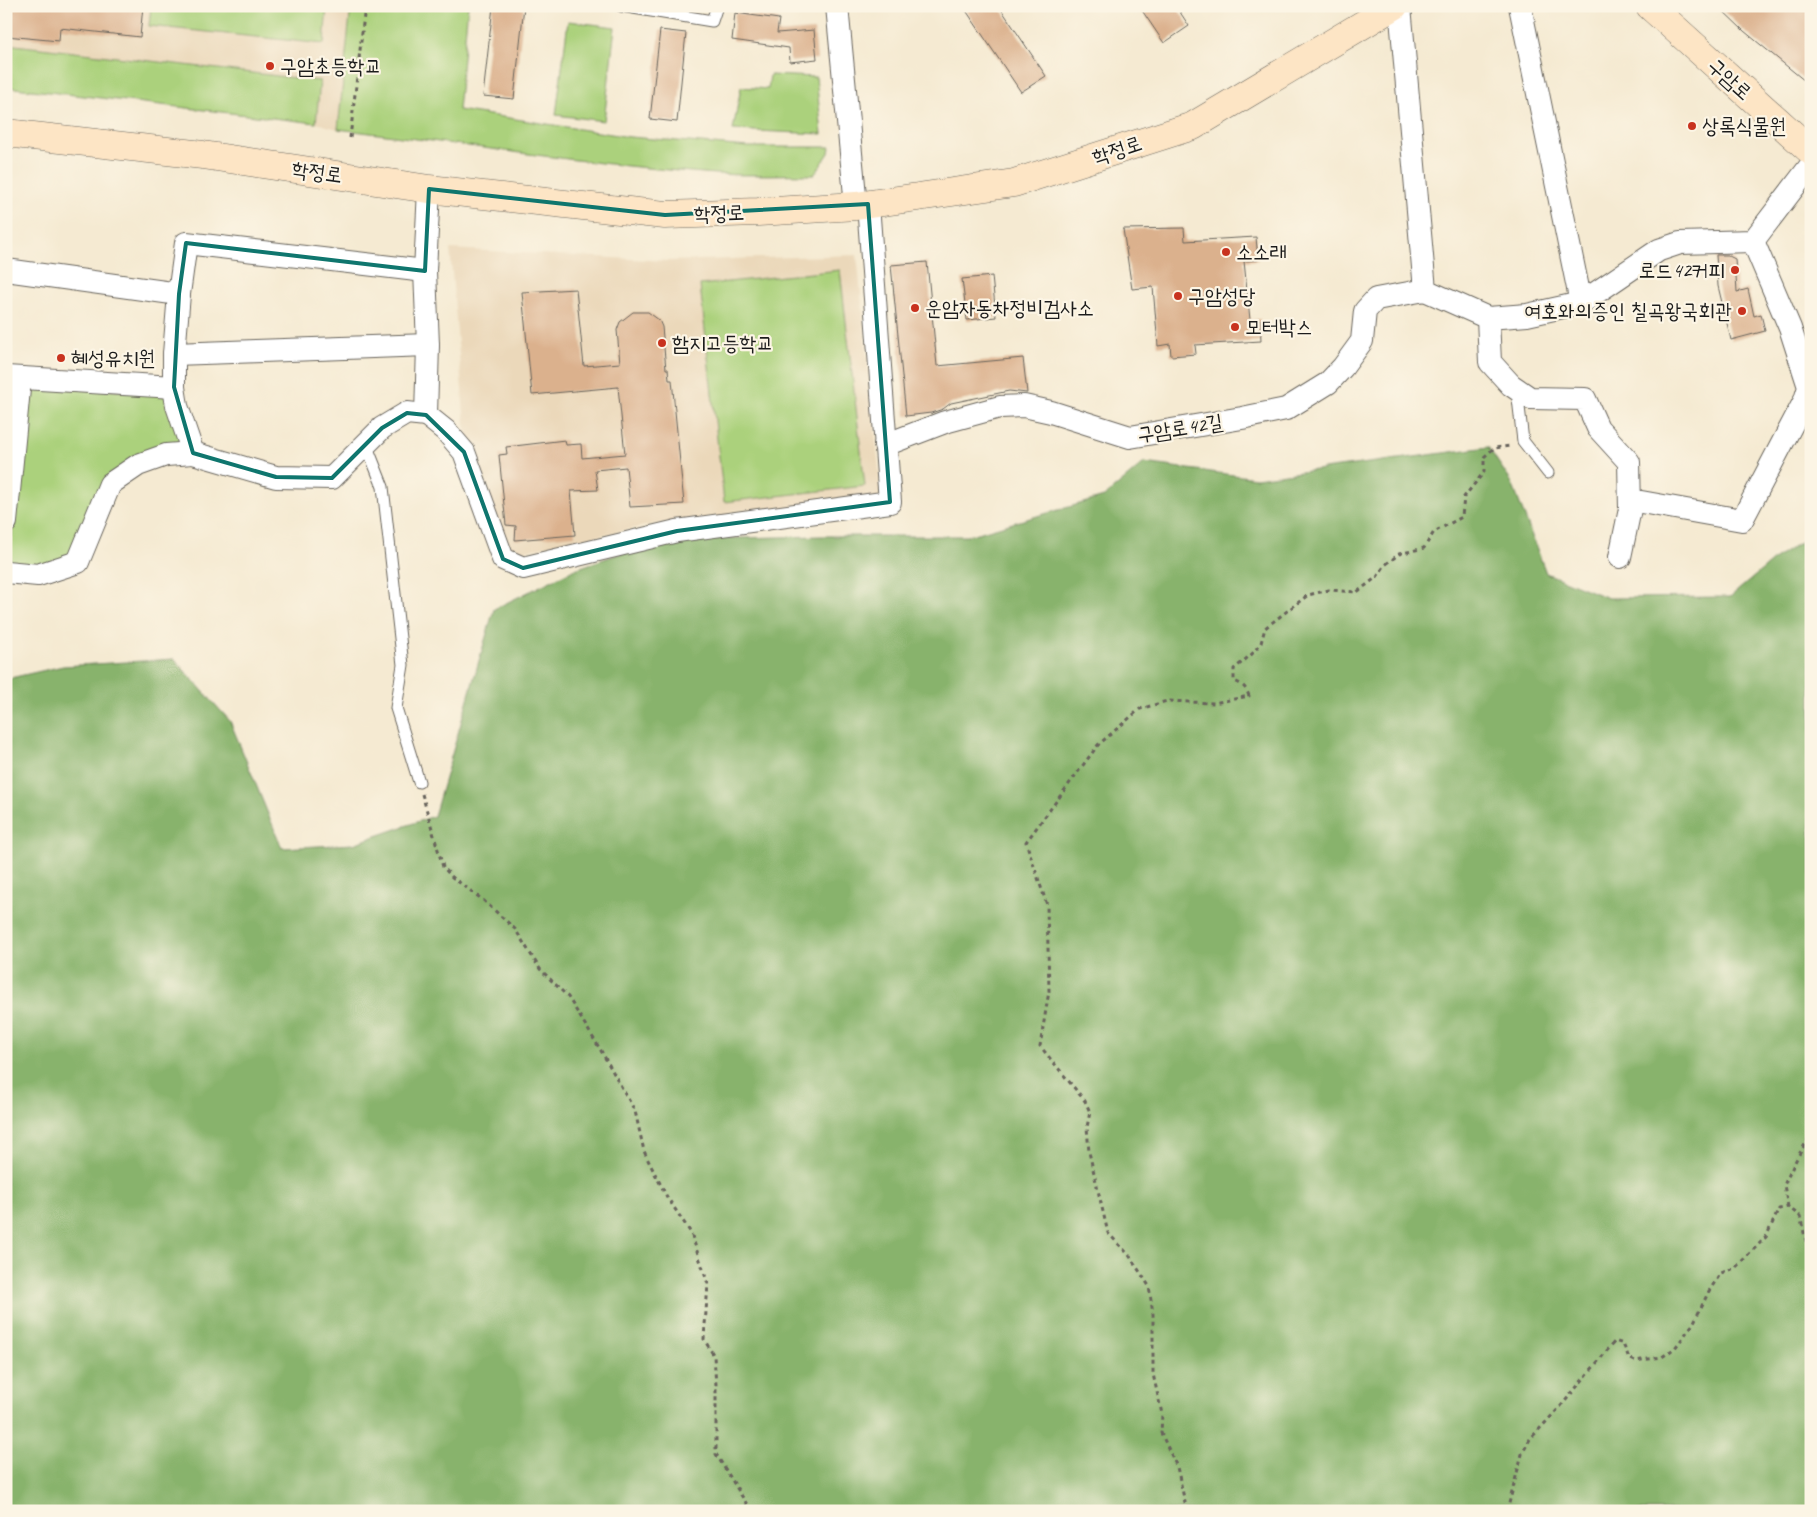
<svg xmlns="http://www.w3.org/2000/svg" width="1817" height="1517" font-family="Caveat,'Poor Story',sans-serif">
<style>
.built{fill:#ebd8ba}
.green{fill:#abd17c;stroke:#64764c}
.forest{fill:#88b36c;stroke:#526844}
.building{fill:#dbb18d}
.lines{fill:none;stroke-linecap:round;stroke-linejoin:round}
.service-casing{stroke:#68645c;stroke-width:13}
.minor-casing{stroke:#68645c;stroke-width:24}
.secondary-casing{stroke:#68645c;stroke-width:29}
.path{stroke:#68645c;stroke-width:3;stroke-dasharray:4 4;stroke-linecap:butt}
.service{stroke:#fff;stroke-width:11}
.minor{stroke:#fff;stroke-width:22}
.secondary{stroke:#fde5c5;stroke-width:28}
.marked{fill:none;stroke:#0f766e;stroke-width:4;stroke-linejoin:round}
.poi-dot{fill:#c8321e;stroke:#fcf5e5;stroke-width:2}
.labels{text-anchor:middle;stroke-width:4.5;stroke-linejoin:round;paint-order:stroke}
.poi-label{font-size:21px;fill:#1c1c1c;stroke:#fcf5e5;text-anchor:start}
.street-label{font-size:21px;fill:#1c1c1c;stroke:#fcf5e5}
</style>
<rect width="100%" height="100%" fill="#fcf5e5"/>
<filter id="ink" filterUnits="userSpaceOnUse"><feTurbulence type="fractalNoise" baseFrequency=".02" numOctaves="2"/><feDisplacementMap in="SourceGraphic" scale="10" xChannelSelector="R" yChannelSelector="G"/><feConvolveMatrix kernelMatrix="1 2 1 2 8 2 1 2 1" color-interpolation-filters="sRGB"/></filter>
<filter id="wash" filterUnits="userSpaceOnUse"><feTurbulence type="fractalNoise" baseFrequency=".0096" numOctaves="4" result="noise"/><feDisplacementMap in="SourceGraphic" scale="20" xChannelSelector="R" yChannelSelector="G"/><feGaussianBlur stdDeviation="1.12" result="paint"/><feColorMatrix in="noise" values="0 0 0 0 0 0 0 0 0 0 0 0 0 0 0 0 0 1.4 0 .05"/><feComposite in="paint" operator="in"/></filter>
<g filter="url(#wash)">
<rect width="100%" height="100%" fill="#f5ead2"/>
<g class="built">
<polygon points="6,6 351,6 338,129 316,123 320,81 6,44"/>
<polygon points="450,249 668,261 857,255 882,499 655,524 504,555 465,425"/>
</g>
<g class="green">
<polygon points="151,6 327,6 324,44 149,26"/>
<path d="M 351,6 L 468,6 L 458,110 L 630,137 L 748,147 L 830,147 L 829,153 L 814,175 C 782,174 748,176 716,174 C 589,165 464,144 338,129 Z"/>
<polygon points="568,21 615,27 604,121 556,115"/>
<polygon points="6,44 320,81 316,123 6,87"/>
<polygon points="770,75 816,77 822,134 733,130 741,87 768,89"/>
<polygon points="840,270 865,486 724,502 700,285"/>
<polygon points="25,385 167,394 186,451 110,484 75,558 37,566 9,567"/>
</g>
<polygon class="forest" points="1488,447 1512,483 1546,573 1608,598 1730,597 1775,559 1811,535 1811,1511 6,1511 6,679 63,666 174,659 230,721 282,848 353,844 434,816 494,609 575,569 659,540 821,536 967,536 1104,497 1144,463 1256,478"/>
<g id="blocks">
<g class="building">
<polygon points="6,6 143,6 140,37 60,28 59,41 6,36"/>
<polygon points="493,6 524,6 514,99 483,96"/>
<polygon points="963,6 999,6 1046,76 1021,92"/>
<polygon points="1139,6 1176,6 1189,26 1164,43"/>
<polygon points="1718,6 1811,6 1811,86 1744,31"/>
<polygon points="735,13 779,19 777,33 814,30 817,59 790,62 789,48 732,40"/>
<polygon points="660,30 686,33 677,122 650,119"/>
<polygon points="1184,228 1185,241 1256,237 1258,260 1244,261 1250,320 1260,319 1261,341 1195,345 1196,354 1171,356 1170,344 1158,346 1153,287 1132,289 1123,229"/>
<polygon points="1716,255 1727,255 1735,259 1737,292 1748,289 1754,316 1761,314 1765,331 1731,340 1718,286"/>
<polygon points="927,262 937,366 1023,358 1027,393 1009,391 951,403 943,409 931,413 906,416 891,265"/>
<polygon points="992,276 996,317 967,320 962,279"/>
<polygon points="576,289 584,366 620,363 617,330 620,322 633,312 648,312 659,320 662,327 666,369 668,369 669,380 672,380 684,504 630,507 626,467 595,470 598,490 571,491 575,535 515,540 516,526 506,525 499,455 507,454 506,447 565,440 566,445 581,444 582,458 625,454 618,387 532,395 522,292"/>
</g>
</g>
</g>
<g filter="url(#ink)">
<use href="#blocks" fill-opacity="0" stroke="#68645c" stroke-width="1"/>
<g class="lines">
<defs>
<g id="service">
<polyline points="621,6 712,21 717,6"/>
<polyline points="1517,390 1523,441 1548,473"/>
<polyline points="366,444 383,487 403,665 396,708 419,782"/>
</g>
<g id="minor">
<polyline points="837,6 856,206"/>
<polyline points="1400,6 1425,290 1488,318 1490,362 1511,385 1530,398 1585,399 1598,428 1629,462 1630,509 1620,557"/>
<polyline points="1520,6 1581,303"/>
<polyline points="429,189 425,271 428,345 426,415 446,431 464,452 503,559 523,568 677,531 890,502 868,204"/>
<polyline points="6,270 179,294"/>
<polyline points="425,271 186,243 179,294 174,354 428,345"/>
<polyline points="1488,318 1527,315 1581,303 1659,250 1680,243 1753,241 1811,165"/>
<polyline points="174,354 174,387 177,406 193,453 276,477 332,478 382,428 407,413 426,415"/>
<polyline points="6,377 174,387"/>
<polyline points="885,445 945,422 1000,407 1024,406 1051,412 1130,437 1242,418 1286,409 1328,383 1343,367 1362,341 1365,311 1376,299 1425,290"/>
<polyline points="1630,500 1742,520 1805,400 1809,387 1790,328 1753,241"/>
<polyline points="6,522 20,379"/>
<polyline points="6,572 38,575 78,562 110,484 138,465 166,455 193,453"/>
</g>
<g id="secondary">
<polyline points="1650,6 1811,151"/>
<polyline points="6,133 203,155 429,189 665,215 758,212 856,206 1014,183 1193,126 1394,6"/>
</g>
</defs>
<use href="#service" class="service-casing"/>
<use href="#minor" class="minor-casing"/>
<use href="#secondary" class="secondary-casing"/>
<g class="path">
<polyline points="350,138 365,6"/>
<polyline points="422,794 443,867 452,877 483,900 515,929 540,969 568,997 600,1049 635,1111 644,1151 648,1160 667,1197 691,1233 708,1284 704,1339 714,1356 716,1385 716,1454 751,1511"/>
<polyline points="1788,1207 1784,1185 1797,1158 1811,1134"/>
<path d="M 1187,1511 L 1177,1467 L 1161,1433 L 1162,1414 L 1153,1374 L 1153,1314 L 1149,1286 L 1129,1255 L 1108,1233 L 1089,1152 L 1087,1127 L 1090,1112 L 1085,1101 L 1040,1046 L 1049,991 L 1047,905 L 1026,842 L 1098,745 L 1140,709 L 1167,701 L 1214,703 L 1249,696 C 1246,687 1242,684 1234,681 L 1234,669 L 1252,654 L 1261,643 L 1265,628 L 1308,595 L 1329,590 L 1357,592 L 1377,577 L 1385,565 L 1399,554 L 1424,548 L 1434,532 L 1462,517 L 1464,497 L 1484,472 L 1484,457 L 1494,448 L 1511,446"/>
<polyline points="1507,1511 1522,1454 1530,1439 1561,1406 1615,1341 1623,1344 1629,1358 1635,1361 1662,1357 1675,1348 1693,1324 1709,1291 1721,1273 1735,1268 1766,1237 1779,1209 1788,1207 1800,1216 1806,1241 1811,1250"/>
</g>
<use href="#service" class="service"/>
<use href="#minor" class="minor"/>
<use href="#secondary" class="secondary"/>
</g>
</g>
<path class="marked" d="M 429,189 L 665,215 L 868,204 L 890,502 L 677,531 L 523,568 L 503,559 L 464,452 L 426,415 L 407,413 L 382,428 L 332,478 L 276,477 L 193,453 L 174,387 L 179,294 L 186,243 L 425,271 Z"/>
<g class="poi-dot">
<circle cx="270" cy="66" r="5"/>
<circle cx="1692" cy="126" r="5"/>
<circle cx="1226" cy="252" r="5"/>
<circle cx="1735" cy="270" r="5"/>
<circle cx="1178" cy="296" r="5"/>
<circle cx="915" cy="308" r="5"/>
<circle cx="1742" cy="311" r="5"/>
<circle cx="1235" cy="327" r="5"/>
<circle cx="662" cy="343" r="5"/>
<circle cx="61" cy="358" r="5"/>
</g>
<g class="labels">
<g class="poi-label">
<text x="280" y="73">구암초등학교</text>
<text x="1702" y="133">상록식물원</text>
<text x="1236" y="259">소소래</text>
<text x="1725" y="277" text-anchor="end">로드42커피</text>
<text x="1188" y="303">구암성당</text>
<text x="925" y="315">운암자동차정비검사소</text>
<text x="1732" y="318" text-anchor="end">여호와의증인 칠곡왕국회관</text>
<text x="1245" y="334">모터박스</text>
<text x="672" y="350">함지고등학교</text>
<text x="71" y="365">혜성유치원</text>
</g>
<g class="street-label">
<text transform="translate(1730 79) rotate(42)" y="7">구암로</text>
<text transform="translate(1117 150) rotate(-18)" y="7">학정로</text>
<text transform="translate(317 172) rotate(8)" y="7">학정로</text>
<text transform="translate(719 213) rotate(-2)" y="7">학정로</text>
<text transform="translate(1180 428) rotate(-9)" y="7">구암로42길</text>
</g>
</g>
<rect width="1817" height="1517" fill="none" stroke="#fcf5e5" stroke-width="25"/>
</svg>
